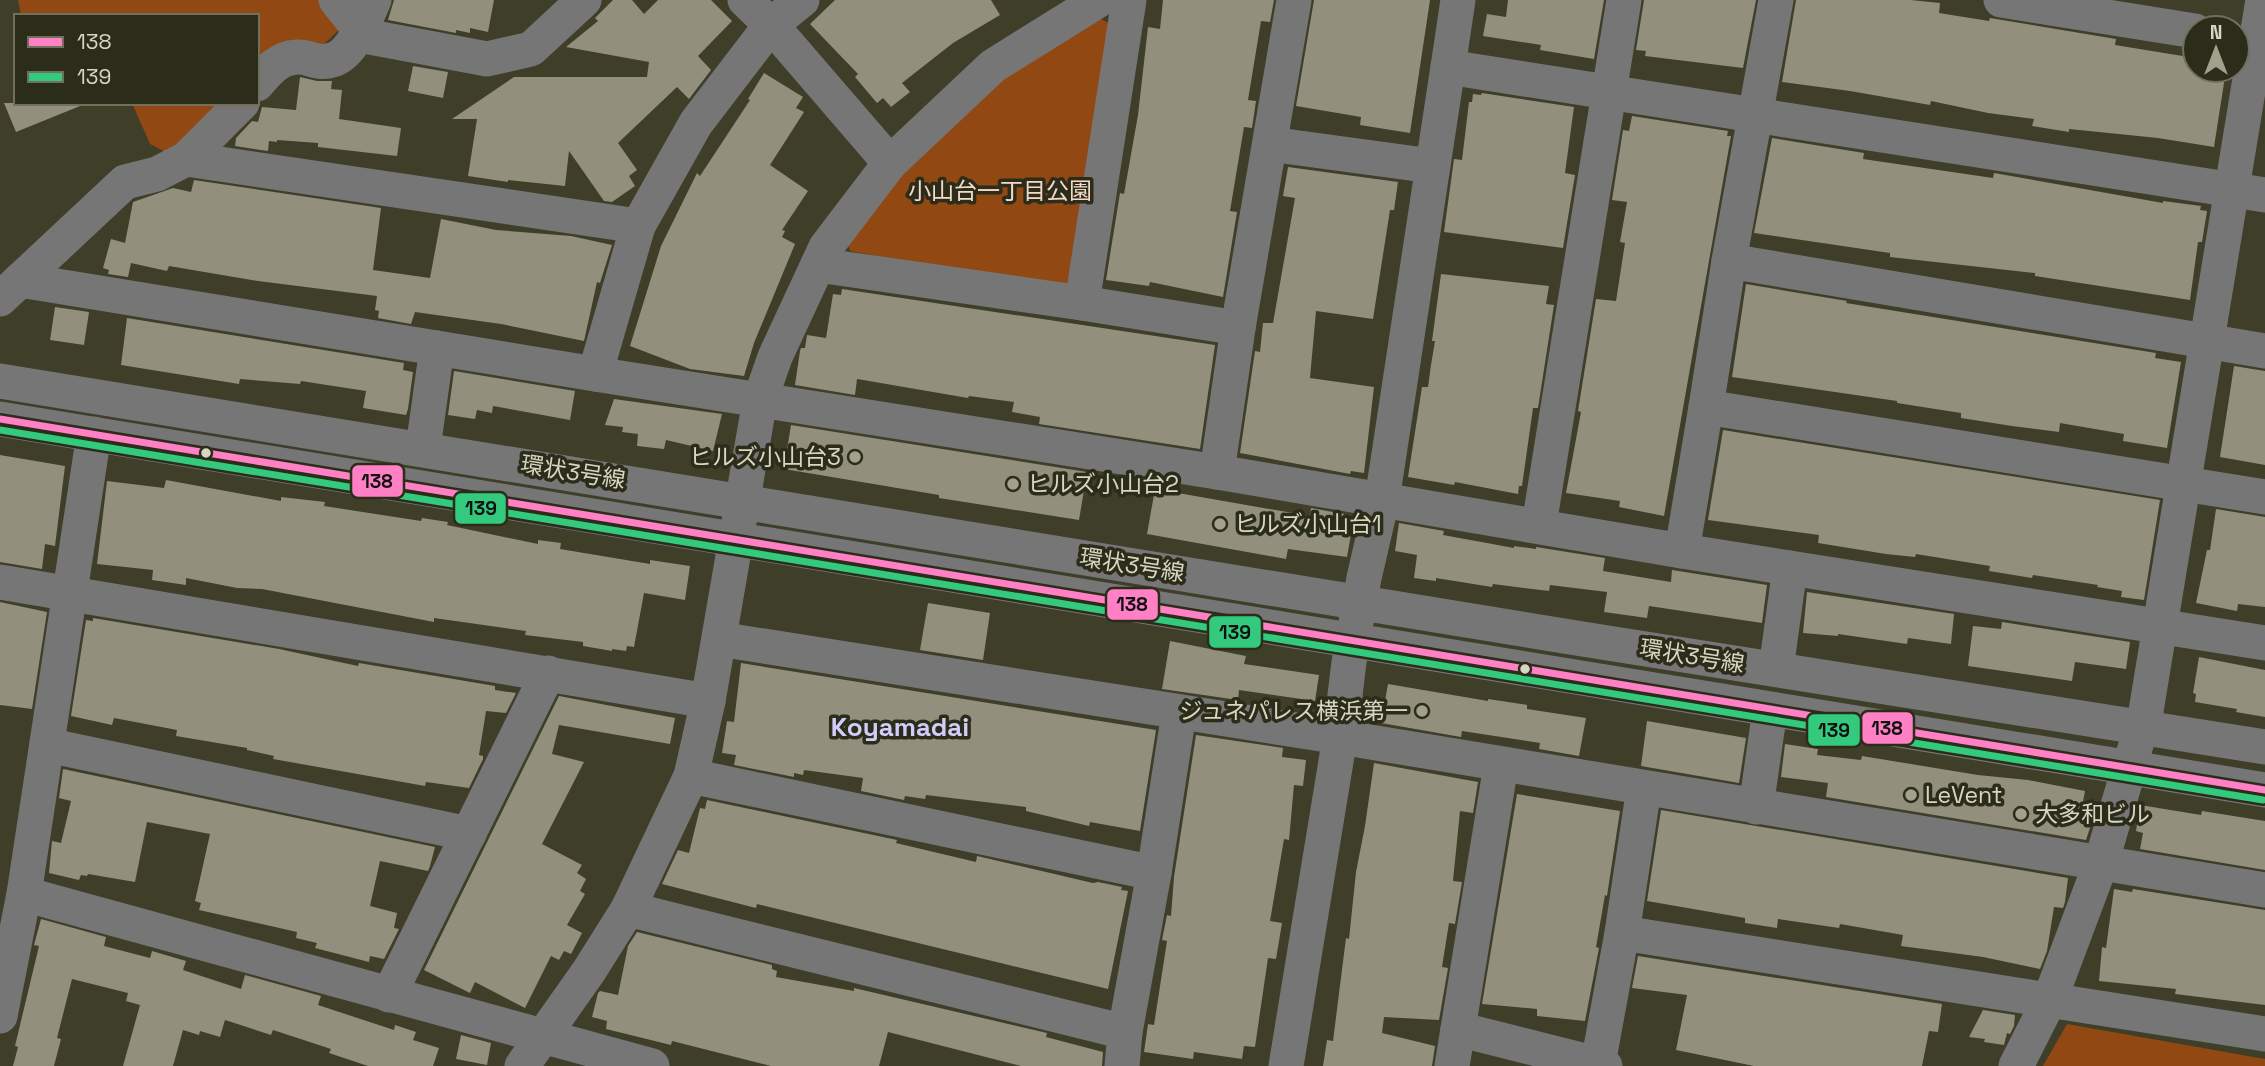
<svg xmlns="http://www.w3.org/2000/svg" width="2265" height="1066" font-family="'Space Grotesk','Noto Sans JP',sans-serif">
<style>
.green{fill:#924813}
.building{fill:#928f7d}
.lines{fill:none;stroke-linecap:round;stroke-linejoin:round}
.minor{stroke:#767677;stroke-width:35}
.bus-1-casing{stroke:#2c2c1b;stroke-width:12}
.bus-2-casing{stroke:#2c2c1b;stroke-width:12}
.bus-1{stroke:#ff80c5;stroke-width:7}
.bus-2{stroke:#33ca7d;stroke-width:7}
.bus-dot{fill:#d6d6c1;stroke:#2c2c1b;stroke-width:2.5}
.poi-dot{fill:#a1a18c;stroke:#2c2c1b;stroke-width:2.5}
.labels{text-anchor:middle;stroke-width:7;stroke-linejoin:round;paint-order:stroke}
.park-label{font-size:23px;fill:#f6d8c9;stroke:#2c2c1b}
.poi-label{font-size:23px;fill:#d6d6c1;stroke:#2c2c1b;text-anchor:start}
.street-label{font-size:23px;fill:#d6d6c1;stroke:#2c2c1b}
.quarter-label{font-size:26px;font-weight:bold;fill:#d0cdf9;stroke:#2c2c1b}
.line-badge{stroke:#2c2c1b;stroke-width:2.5}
.pale-badge-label{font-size:19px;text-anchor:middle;font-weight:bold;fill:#111}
</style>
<rect width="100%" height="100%" fill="#3e3e29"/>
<g class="green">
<polygon points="18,0 321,0 341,28 323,45 257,74 257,16 21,16"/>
<polygon points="1094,15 1114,26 1076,284 1064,291 850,251 846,240 958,110"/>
<polygon points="132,103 226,103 171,155 150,144"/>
<polygon points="2067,1024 2265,1059 2265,1066 2043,1066"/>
</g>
<g class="building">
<polygon points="394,0 494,0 488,32 470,28 470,33 456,30 456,33 388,20"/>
<polygon points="613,0 632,0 644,14 658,0 711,0 732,21 698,56 711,70 689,99 677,87 618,143 637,170 629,176 635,186 612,202 604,201 569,151 565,186 508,180 508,182 468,176 477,119 452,119 514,77 647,77 649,62 566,47 598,21 595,18"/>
<polygon points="835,0 991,0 1000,15 953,43 902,83 910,92 891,107 883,98 877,103 855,77 858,74 810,24"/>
<polygon points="1163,0 1274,0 1270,22 1261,21 1248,100 1256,101 1252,128 1244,127 1230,211 1237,212 1223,297 1150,282 1149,286 1106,280 1120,193 1124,194 1138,115 1148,27 1160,29"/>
<polygon points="1314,0 1430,0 1410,133 1360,125 1361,117 1296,106"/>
<polygon points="1508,0 1604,0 1594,59 1540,50 1541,45 1483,36 1487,14 1506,17"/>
<polygon points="1644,0 1756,0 1743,68 1645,56 1646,51 1636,50"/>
<polygon points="1796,0 1911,0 1940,3 1939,13 1989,21 1990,18 2116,39 2115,45 2195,58 2195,70 2226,70 2214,147 2158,138 2069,129 2069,132 2032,126 2034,119 1988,113 1931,101 1930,105 1850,91 1782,82"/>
<polygon points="413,66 448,72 443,98 408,91"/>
<polygon points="764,73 803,97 796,108 804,112 770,165 808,191 782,230 785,231 782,237 795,244 754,343 744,376 690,369 630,346 661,246 697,173 700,176 750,100 748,99"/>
<polygon points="300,77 317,81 332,81 331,89 342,90 339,119 401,128 397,156 318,147 318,143 277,140 277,142 269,141 268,151 235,146 236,138 252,121 258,122 262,107 296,110"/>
<polygon points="1482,93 1574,107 1565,173 1575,175 1563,248 1444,232 1454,159 1462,160 1469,102 1472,102 1473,94 1481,95"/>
<polygon points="4,103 84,103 85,104 16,132"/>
<polygon points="1632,116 1728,131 1727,136 1731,136 1664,516 1619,507 1620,501 1566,493 1581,412 1578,411 1596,299 1616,301 1625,243 1620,242 1627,202 1612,200 1623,130 1629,131"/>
<polygon points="1772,138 1864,153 1863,159 1993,178 1994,173 2163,203 2163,201 2201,206 2200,210 2207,211 2202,242 2198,242 2190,300 2035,276 2035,273 1890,257 1890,253 1754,233"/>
<polygon points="1288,167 1398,182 1394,210 1390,210 1373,319 1316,311 1310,378 1374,387 1364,473 1351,471 1350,474 1240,453 1255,351 1260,352 1263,323 1273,323 1295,198 1283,196"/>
<polygon points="194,180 381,208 373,270 430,278 441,219 496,230 571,236 612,245 600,283 597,282 584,341 501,324 415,312 411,324 378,318 379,311 375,310 377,296 258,281 169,266 167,271 131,263 128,277 108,274 109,270 103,268 111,239 125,243 133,202 173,188 191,192"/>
<polygon points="1441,274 1549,286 1546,304 1554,305 1538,408 1533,408 1522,486 1519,486 1518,494 1455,482 1454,485 1408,477 1422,387 1428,387 1431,365 1435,341 1432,341"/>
<polygon points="1746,284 1847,301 1846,303 2156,353 2155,358 2181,362 2167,448 2123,441 2124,434 2060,423 2059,432 2012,426 1961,418 1961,413 1897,403 1897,401 1732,377"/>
<polygon points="842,289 1215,345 1200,449 1039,424 1040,417 1012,412 1014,402 969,396 968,398 863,380 857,379 855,395 795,385 800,351 801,348 805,348 807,335 826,338 833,294 841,295"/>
<polygon points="55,307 89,312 84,345 50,340"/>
<polygon points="127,318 404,363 403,370 413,372 408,409 406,415 363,408 366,391 301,381 300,384 240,379 239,384 121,365"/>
<polygon points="2234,366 2265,371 2265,465 2220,457"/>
<polygon points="454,371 575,391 570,420 493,406 492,413 477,410 475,419 448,415"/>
<polygon points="614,399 722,414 713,451 666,440 664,449 637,446 638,434 622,432 623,427 605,425"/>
<polygon points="791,425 1087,472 1079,520 939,498 939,495 784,469"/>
<polygon points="1723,430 2160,500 2144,600 2121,597 2122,591 2097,587 2098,585 2033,575 2032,578 1989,571 1990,566 1916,554 1915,557 1886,554 1818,543 1819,535 1708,520"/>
<polygon points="0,455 65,466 55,546 45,544 42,569 0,562"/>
<polygon points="166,480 281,501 281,497 325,502 324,506 421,521 422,518 448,522 447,525 538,544 538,540 561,543 560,549 650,564 650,560 690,566 685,600 644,593 634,647 627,646 626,651 612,649 612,651 583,646 583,642 525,635 526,631 434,618 434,622 262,589 237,588 186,578 186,585 152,580 153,570 97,564 107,481 164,488"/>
<polygon points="1155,489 1310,516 1311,508 1344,514 1343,521 1353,523 1347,557 1288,549 1286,559 1147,534"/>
<polygon points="2216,509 2265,517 2265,607 2238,604 2237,611 2196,603 2207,550 2210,550"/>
<polygon points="1399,523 1444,531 1443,535 1514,548 1514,546 1536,549 1536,547 1605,558 1603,571 1671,582 1672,570 1767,585 1762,623 1649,606 1647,618 1604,612 1607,592 1550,585 1549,591 1493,584 1492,587 1436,578 1436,581 1414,578 1417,555 1395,551"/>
<polygon points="1807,592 1954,614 1951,644 1908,638 1907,644 1838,634 1838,636 1803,633"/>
<polygon points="0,602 47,612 32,709 0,705"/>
<polygon points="928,603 990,613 983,660 920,650"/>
<polygon points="93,618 279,649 358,666 359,663 495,686 495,690 516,693 506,713 486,711 479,755 483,756 483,759 469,788 426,782 425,786 273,759 274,756 247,750 247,748 176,736 177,730 114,718 112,725 71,716 86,620 93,621"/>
<polygon points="2002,622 2130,642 2126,669 2075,662 2072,681 1968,666 1973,626 2001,629"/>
<polygon points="1170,641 1246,656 1244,664 1319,675 1315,701 1239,690 1238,700 1162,689"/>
<polygon points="2199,657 2265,670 2265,717 2236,712 2237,709 2195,702 2196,694 2193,693"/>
<polygon points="741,663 1156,730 1140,831 1090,822 1089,826 1026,811 1026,807 926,795 925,799 905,796 904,800 861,791 863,778 804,770 803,775 794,773 794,777 734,765 736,755 722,753 727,721 734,722"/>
<polygon points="1388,684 1488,701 1488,699 1527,705 1527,709 1586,718 1579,756 1539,749 1540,743 1462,731 1461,737 1381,723"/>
<polygon points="559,696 675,718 670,744 559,725 552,754 584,762 542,844 582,865 577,873 586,879 580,891 585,894 567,925 582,933 571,954 564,951 559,960 551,956 525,1008 475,982 470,993 424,970"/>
<polygon points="1647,721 1746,738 1739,783 1641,766"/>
<polygon points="1196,735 1283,748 1282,757 1306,760 1303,786 1294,785 1289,840 1284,839 1270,921 1282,923 1276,959 1268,958 1255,1047 1244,1046 1242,1059 1194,1052 1193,1059 1144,1052 1148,1024 1154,1025 1167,941 1162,940 1167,915 1171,916 1174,877"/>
<polygon points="1785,744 1818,749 1817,755 1861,760 1862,756 1978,775 2028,780 2085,791 2082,807 2096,809 2086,840 1826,797 1828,783 1781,777"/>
<polygon points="1374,763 1478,782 1473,813 1460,811 1453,881 1462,882 1455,924 1449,923 1442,967 1448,968 1439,1020 1384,1017 1382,1033 1435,1046 1432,1066 1323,1066 1327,1040 1333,1041 1346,938 1349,939 1356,872 1365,826"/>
<polygon points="63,769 435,847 430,866 428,871 380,861 370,906 397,913 394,928 399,929 384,959 370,956 369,962 315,948 317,943 296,938 297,932 199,910 201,903 195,901 210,834 147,822 135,882 88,874 87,876 81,875 79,880 49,873 52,841 61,843 71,801 59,798"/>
<polygon points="1517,794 1620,811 1607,896 1605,895 1596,947 1599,948 1585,1021 1537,1016 1537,1009 1482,1004"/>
<polygon points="707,800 897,840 896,843 976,862 977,856 1093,883 1098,882 1122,887 1121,890 1128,891 1108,989 757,904 756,908 662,884 678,850 689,853 700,808 705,809"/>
<polygon points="2140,805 2201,815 2202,811 2265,821 2265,870 2140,849 2143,833 2136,831"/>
<polygon points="1661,810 2068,878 2065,902 2063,908 2054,907 2047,951 2040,969 1983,957 1901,946 1903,935 1840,924 1839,928 1778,919 1777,928 1745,923 1745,918 1647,901"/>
<polygon points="2114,889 2132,892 2133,889 2265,910 2265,1005 2175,994 2176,989 2099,981 2102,947 2106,948"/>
<polygon points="41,919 106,937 104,946 150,958 152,951 186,961 183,970 241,989 245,975 321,996 318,1005 394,1030 395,1025 416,1032 413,1040 439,1048 433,1066 368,1066 329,1053 331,1049 273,1030 271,1035 225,1020 220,1037 200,1031 199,1035 183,1030 173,1066 123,1066 140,1005 126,1001 128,993 72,979 57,1038 61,1039 54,1066 13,1066 18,1047 15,1046 39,946 34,945"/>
<polygon points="637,932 772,965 772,969 777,971 776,977 854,991 854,988 1047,1033 1046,1037 1103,1052 1102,1066 1021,1066 888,1032 879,1066 771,1066 672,1041 671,1045 606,1029 607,1021 592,1017 598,993 600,991 618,995 628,946"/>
<polygon points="1638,956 1942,1004 1938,1032 1929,1031 1922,1066 1754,1066 1676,1050 1687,995 1632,988"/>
<polygon points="1983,1010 2015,1015 2014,1026 2010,1034 2007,1033 2004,1045 1984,1042 1985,1039 1969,1037"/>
<polygon points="461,1035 491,1043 487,1065 456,1059"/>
</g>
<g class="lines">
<g class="minor">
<polyline points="336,0 360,30"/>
<polyline points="745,0 771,25 890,163"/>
<polyline points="1294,0 1238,328 1217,472 1682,551 2265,643"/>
<polyline points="1458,0 1448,67 2265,195"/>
<polyline points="1776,0 1729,261 1706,407 2265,497"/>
<polyline points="2001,0 2195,31"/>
<polyline points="359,35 487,59 531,49 584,0"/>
<path d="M 257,84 C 268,71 278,58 297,57 C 311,56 316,66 335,59 C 354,51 366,18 374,0"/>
<polyline points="1270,144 1432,166"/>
<polyline points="186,159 638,226"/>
<polyline points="1729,261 2265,351"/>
<polyline points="818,265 1082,303 1238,328"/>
<polyline points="20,280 595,374 1217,472"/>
<polyline points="0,299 125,182 157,174 186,159 242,103"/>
<polyline points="1082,303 1129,0"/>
<polyline points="595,374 638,226 696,123 771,25 802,0"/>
<path d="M 0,381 C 755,501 1509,631 2265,747"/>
<polyline points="0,419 2265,790"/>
<polyline points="423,448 437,348"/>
<polyline points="1539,525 1624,0"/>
<polyline points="1682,551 1706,407"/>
<polyline points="0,582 708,701"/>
<polyline points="719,639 1340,737 2265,890"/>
<polyline points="1776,669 1790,568"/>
<polyline points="47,745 469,834"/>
<polyline points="691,776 1154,873"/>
<polyline points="1756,807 1770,710"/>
<polyline points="24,894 652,1066"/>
<polyline points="628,909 1125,1032"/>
<polyline points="1622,933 1644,788"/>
<polyline points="389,995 548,673"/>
<polyline points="0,1016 24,894 94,434"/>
<polyline points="1458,1029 1605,1066"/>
<polyline points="1598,1064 1622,933 2265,1034"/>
<polyline points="522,1066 589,971 628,909 691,776 708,701 760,400 775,357 826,247 890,163 993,66 1099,0"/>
<polyline points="1122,1066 1125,1032 1154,873 1179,713"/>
<polyline points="1286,1066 1340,737 1349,662 1364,578 1382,500 1448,67"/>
<polyline points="1452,1066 1501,765"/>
<polyline points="2016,1066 2050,999 2101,863 2146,711 2263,0"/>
</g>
<defs>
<polyline id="bus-1" points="0,419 2265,790"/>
<polyline id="bus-2" points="0,430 2263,800"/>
</defs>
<use href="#bus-1" class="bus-1-casing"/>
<use href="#bus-2" class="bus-2-casing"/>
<use href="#bus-1" class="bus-1"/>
<use href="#bus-2" class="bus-2"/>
</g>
<g class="bus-dot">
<circle cx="206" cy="453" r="6"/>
<circle cx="1525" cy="669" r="6"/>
</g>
<g class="poi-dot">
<circle cx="855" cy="457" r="7"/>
<circle cx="1013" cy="484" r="7"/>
<circle cx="1220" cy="524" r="7"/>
<circle cx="1422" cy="711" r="7"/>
<circle cx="1911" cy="795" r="7"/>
<circle cx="2021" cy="814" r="7"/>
</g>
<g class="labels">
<g class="park-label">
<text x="1000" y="199">小山台一丁目公園</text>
</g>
<g class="poi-label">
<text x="841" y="465" text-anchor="end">ヒルズ小山台3</text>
<text x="1027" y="492">ヒルズ小山台2</text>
<text x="1234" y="532">ヒルズ小山台1</text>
<text x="1408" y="719" text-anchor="end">ジュネパレス横浜第一</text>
<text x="1925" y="803">LeVent</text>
<text x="2035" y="822">大多和ビル</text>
</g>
<g class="street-label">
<text transform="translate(573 472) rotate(9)" y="8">環状3号線</text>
<text transform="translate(1132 565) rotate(9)" y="8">環状3号線</text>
<text transform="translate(1692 656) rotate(9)" y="8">環状3号線</text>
</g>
<g class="quarter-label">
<text x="900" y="736">Koyamadai</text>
</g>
</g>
<g class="line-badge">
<rect x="351" y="464" width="53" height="34" rx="7" fill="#ff80c5"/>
<rect x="454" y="492" width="53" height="33" rx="7" fill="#33ca7d"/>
<rect x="1106" y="588" width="53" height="33" rx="7" fill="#ff80c5"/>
<rect x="1208" y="615" width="54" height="34" rx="7" fill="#33ca7d"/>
<rect x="1861" y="711" width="53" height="34" rx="7" fill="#ff80c5"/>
<rect x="1807" y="713" width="54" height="34" rx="7" fill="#33ca7d"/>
</g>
<g class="pale-badge-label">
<text x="377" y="488">138</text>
<text x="481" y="515">139</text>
<text x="1132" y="611">138</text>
<text x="1235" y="639">139</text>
<text x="1887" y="735">138</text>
<text x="1834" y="737">139</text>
</g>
<rect x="14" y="14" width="245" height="91" fill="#2c2c1b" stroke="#70705d" stroke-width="2"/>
<rect x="28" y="37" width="35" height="10" fill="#ff80c5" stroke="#70705d" stroke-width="2"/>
<text x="77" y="49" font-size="21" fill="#d6d6c1">138</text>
<rect x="28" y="72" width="35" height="10" fill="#33ca7d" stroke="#70705d" stroke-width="2"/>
<text x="77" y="84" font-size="21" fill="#d6d6c1">139</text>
<g transform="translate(2216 49)"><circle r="33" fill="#2c2c1b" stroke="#70705d" stroke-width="2"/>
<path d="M0-5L12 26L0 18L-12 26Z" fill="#a1a18c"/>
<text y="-10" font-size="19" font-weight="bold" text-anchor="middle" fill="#d6d6c1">N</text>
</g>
</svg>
